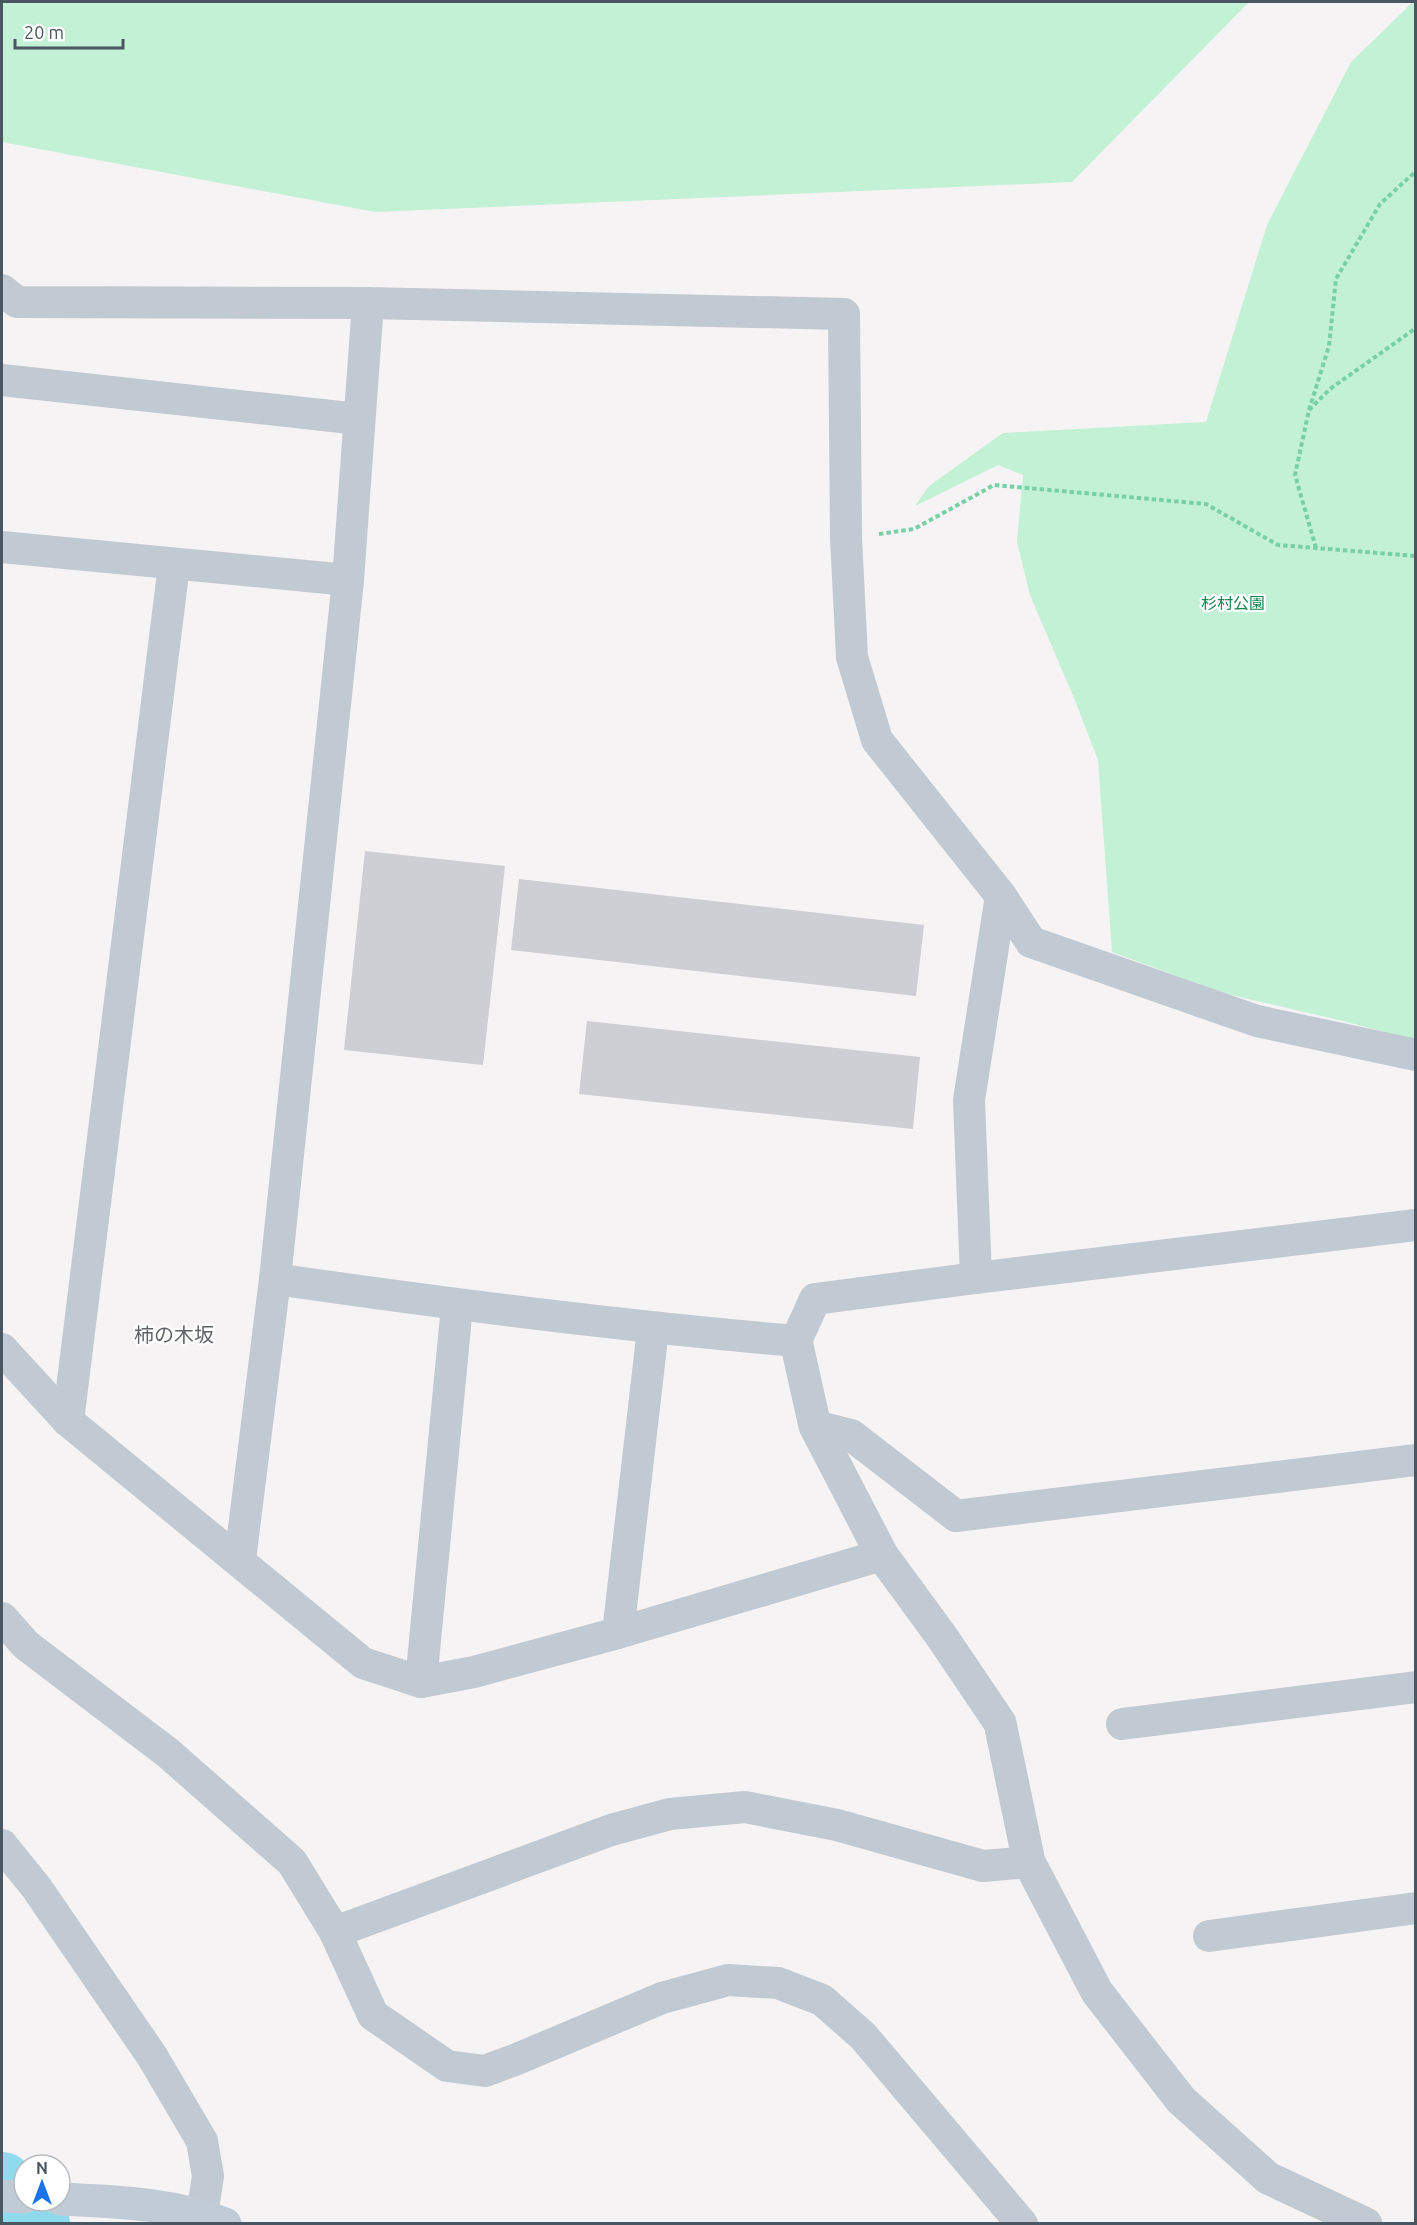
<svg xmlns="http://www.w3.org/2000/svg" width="1417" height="2225" font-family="Ubuntu,'Noto Sans JP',sans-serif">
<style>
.green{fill:#c3f1d5}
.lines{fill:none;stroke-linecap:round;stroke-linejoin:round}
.river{stroke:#90daee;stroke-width:64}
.building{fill:#cdcfd5}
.path{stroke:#7ad0a6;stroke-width:4;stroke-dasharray:4.5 3;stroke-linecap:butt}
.minor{stroke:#c1cad2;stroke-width:32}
.tertiary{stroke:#c1cad2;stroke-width:33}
.secondary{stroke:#c1cbd6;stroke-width:33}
.labels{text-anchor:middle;stroke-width:4.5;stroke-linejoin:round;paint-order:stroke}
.park-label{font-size:16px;fill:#17864f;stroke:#fff}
.quarter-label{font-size:20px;fill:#5f6368;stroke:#fff}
</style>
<rect width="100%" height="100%" fill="#f5f3f3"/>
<g class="green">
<polygon points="2,2 1249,2 1072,182 375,212 2,142"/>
<polygon points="1413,2 1415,2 1415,1040 1339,1020 1223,993 1112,952 1098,760 1074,698 1030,595 1017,542 1023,475 998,465 915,506 929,486 1003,433 1206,422 1267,225 1351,62"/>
</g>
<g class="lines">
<polyline class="river" points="2,2184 38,2224"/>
</g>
<g class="building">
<polygon points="365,851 505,866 483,1065 344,1050"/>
<polygon points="519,879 924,925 916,996 511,950"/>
<polygon points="587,1021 920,1057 913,1129 579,1094"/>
</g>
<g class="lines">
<g class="path">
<polyline points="1309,410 1330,389 1416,328"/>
<polyline points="879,534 914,529 994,485 1206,504 1278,545 1416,556"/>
<polyline points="1316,548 1295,475 1309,410 1329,346 1336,279 1380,204 1416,171"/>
</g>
<g class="minor">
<polyline points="2,290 17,302 368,303 844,314 846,538 852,657 877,740 1001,896 1031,942 1257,1021 1416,1055"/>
<polyline points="2,380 359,419"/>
<polyline points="2,547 348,580"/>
<polyline points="976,1278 969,1100 1001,896"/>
<path d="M 275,1279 C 448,1304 621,1326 796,1341 L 815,1299 L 976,1278 L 1416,1225"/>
<polyline points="2,1349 68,1421 363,1663 421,1682 474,1672 618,1633 882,1555"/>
<polyline points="68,1421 174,565"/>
<polyline points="815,1426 851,1435 956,1516 1416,1460"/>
<polyline points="240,1560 275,1279 348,580 368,303"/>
<polyline points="2,1618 26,1645 168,1753 292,1862 335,1932 373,2015 447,2066 485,2071 517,2059 662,1998 728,1980 778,1983 822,2000 863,2036 1022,2224"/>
<polyline points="618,1633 653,1329"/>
<polyline points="421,1682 457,1306"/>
<polyline points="1122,1724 1416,1687"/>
<polyline points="2,1845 36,1887 152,2056 202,2141 208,2176 202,2215"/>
<polyline points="335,1932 611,1830 670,1814 745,1807 837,1825 983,1866 1029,1862"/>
<polyline points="1209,1936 1416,1908"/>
</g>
<polyline class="tertiary" points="796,1341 815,1426 882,1555 942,1637 1000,1723 1029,1862 1097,1992 1181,2100 1268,2178 1366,2224"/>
<g class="secondary">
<polyline points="2,2196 24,2197"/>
<path d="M 60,2199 C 115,2202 174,2203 225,2224"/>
</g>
</g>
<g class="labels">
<g class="park-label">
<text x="1233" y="609">杉村公園</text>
</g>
<g class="quarter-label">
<text x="174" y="1342">柿の木坂</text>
</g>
</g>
<rect width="1417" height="2225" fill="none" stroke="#4a5661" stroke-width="6"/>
<g transform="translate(42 2183)"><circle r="28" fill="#ffffff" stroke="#b7bbc0" stroke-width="1.5"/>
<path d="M0-4.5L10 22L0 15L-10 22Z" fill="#1a73e8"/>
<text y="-9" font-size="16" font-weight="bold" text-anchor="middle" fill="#4a5661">N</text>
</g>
<path d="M15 39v9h108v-9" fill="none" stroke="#4a5661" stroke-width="3"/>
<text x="24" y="39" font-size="18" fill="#4a5661" stroke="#ffffff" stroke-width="4.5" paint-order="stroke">20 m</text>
</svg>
